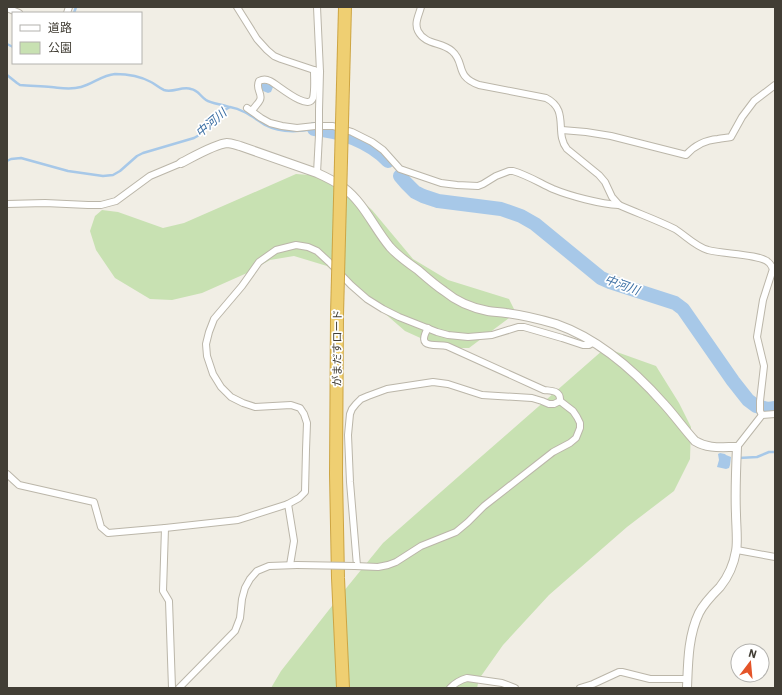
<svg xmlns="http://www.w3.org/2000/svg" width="782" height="695" font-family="'IBM Plex Sans','Noto Sans JP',sans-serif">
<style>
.green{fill:#c8e1b2}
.water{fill:#a7c8e8}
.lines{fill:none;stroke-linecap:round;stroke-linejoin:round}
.stream{stroke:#a7c8e8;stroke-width:2.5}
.river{stroke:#a7c8e8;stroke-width:14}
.minor-casing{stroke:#bbb6a9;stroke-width:8}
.tertiary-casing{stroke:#bbb6a9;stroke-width:10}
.motorway-casing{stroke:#cda543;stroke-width:14}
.minor{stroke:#fff;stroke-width:6}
.tertiary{stroke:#fff;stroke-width:8}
.motorway{stroke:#efcf72;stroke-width:12}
.minor-bridge-casing{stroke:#bbb6a9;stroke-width:8;stroke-linecap:butt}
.motorway-bridge-casing{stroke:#cda543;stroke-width:14;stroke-linecap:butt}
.minor-bridge{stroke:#fff;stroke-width:6}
.motorway-bridge{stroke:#efcf72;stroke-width:12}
.labels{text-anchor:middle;stroke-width:3.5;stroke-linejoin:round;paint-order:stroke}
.street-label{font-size:11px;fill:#423e35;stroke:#fff}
.water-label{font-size:12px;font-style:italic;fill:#3a6ea3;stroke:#fff}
</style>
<rect width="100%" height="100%" fill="#f1eee5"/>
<g class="green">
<polygon points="296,174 323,176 346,186 372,210 413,259 448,280 509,299 514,309 509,318 469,348 452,348 427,341 405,331 367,298 327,266 294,256 270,260 247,273 202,293 172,300 150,299 115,278 96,250 90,231 95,216 102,210 118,212 163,228 184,223"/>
<polygon points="603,350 614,351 656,366 679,403 691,427 690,459 674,491 627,527 549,595 503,645 479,679 477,688 271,688 281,671 339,597 383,543 467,469"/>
</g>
<g class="water">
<polygon points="263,83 268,84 273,87 271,92 268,93 263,91 260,88 261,84"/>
<polygon points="720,453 725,454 726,455 731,457 730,465 729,468 726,469 717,467 719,460 718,454"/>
</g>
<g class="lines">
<g class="stream">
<polyline points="74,13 76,7"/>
<polyline points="7,44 13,47"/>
<path d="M 7,75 L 17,83 L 20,85 C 30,86 41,86 51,87 C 62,88 70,90 81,87 C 93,84 102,75 115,74 C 127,74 140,76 151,82 C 155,84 159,88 164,90 C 173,93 182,86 191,89 C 198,90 200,96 206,100 C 212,104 222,104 229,107"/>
<path d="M 7,161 L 11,159 L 21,158 L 68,171 L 103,176 L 113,175 L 120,171 L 137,156 L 143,153 L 194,138 L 201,134 L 221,112 L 230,107 C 243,109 254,118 265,125 C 280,133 298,132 314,129"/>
<polyline points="739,458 757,457 769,452 775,452"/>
</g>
<g class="river">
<path d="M 314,129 C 340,131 370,142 388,161"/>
<polyline points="400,176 406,183 415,192 423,196 438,201 501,209 521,216 535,224 601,278 610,282 675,303 683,309 733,381 748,400 756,406 768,409 775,408"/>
</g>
<defs>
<g id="minor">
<polyline points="237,7 257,39 267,50 274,56 281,59 320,72"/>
<polyline points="317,7 320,72 319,110"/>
<path d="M 421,7 C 419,15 414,23 418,31 C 425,45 442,42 452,51 C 466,63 454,76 479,85 L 546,98 C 570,110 554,133 567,149 L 599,175 L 605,182 L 612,197 L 619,205 C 637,213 657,220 675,229 C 686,236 696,247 708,250 C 722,254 760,254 768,262 C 770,263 772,267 773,269"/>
<polyline points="7,8 19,13"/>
<polyline points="67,13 69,7"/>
<path d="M 247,108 L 261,118 L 270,123 L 282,126 L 297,128 L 315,126 L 333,126 L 352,132 L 372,142 L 383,150 L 400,169 L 441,183 L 457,185 L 478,186 L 483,184 L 496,176 L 509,171 L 513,171 C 527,175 540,183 553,189 C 570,196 600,204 619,205"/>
<path d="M 252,111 C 254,107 258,104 260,100 C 263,94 255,89 259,81 C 263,79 266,79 270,81 C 277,84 308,112 313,98 C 315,90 314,79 314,70"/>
<path d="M 562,130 L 586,132 L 611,136 L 686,155 C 694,146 705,140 718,139 C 722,138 726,138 731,137 L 732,135 L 742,117 L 754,101 L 775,85"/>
<polyline points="317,173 319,135"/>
<polyline points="7,204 45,203 88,205 101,205 116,201 150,176 181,163"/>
<polyline points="762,415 760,411 760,401 764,366 757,337 763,300 773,269 775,267"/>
<polyline points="737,447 762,415 775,414"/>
<polyline points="7,474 19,485 94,502 101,527 108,533 165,528 238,520 288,504 299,498 305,492 306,450 307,423 304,414 300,408 291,405 255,407 243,403 231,397 221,387 213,374 207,356 206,344 209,332 214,319 242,286 259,262 276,250 296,245 308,247 317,251 329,262 351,285 367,299 383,309 399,317 437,332 448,335 468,337 492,335 518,327 524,327 562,338 583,345 589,345 594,342"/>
<polyline points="288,504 294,541 290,565"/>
<polyline points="165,528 163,591 169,601 172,688"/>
<polyline points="737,550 775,557"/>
<polyline points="355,566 378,567 388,565 396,562 421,546 456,532 468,522 484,506 553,452 570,443 576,438 580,428 580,423 577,417 573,411 560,401"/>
<path d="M 357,566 L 350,482 L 348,435 L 350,414 L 352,409 L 356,404 L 361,399 L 368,396 L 387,389 L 433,382 L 448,384 L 482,395 L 532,398 L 542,401 L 549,404 L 554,404 L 560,401 C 561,390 551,391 544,390 L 447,346 C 434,344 416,349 428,328"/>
<polyline points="179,688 235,631 240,618 242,599 245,588 250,579 257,571 269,566 297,565"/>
<path d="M 450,688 C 455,683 460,680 467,678 L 502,683 L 515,688"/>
<polyline points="580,688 593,684 619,672 622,672 650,679 687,679"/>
</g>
<path id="tertiary" d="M 181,163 C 193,157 215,144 227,143 C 231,143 236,145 240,146 L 317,173 C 326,177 336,182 344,188 C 364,203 374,228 390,247 C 398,256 408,263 418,270 C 426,277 435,285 444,291 C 456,301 472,308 488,311 C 493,312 500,312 506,313 C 522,315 539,319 556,324 C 599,339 634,370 664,404 C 675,416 684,429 695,441 C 708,449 721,447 737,447 C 736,469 735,492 736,514 C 736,524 738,542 736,551 C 734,563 728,577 720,587 C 712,595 704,603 699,613 C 688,636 688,663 687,688"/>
<polyline id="motorway" points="337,315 336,474 338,578 343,688"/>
</defs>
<use href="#minor" class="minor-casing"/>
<use href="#tertiary" class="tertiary-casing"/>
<use href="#motorway" class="motorway-casing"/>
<use href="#minor" class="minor"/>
<use href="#tertiary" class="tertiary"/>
<use href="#motorway" class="motorway"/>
<defs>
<g id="minor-bridge">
<polyline points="319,135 319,110"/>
<polyline points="297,565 355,566"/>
</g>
<polyline id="motorway-bridge" points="337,315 345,7"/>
</defs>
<use href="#minor-bridge" class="minor-bridge-casing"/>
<use href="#motorway-bridge" class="motorway-bridge-casing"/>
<use href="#minor-bridge" class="minor-bridge"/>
<use href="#motorway-bridge" class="motorway-bridge"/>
</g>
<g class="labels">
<g class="street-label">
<text transform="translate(337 348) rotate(-90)" y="4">がまだすロード</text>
</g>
<g class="water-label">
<text transform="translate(211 123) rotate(-41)" y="4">中河川</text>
<text transform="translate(622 285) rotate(20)" y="4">中河川</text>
</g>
</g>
<rect width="782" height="695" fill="none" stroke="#423e35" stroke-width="16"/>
<rect x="12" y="12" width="130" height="52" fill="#ffffff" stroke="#b3b2ae"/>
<rect x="20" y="25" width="20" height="6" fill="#ffffff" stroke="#b3b2ae"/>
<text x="48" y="32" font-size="12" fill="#423e35">道路</text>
<rect x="20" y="42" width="20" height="12" fill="#c8e1b2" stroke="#b3b2ae"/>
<text x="48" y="52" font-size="12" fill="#423e35">公園</text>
<g transform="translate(750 663) rotate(16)"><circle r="19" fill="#ffffff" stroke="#b3b2ae"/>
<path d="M0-3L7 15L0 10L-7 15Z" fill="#e45429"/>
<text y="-6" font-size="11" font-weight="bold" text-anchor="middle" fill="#423e35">N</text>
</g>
</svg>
